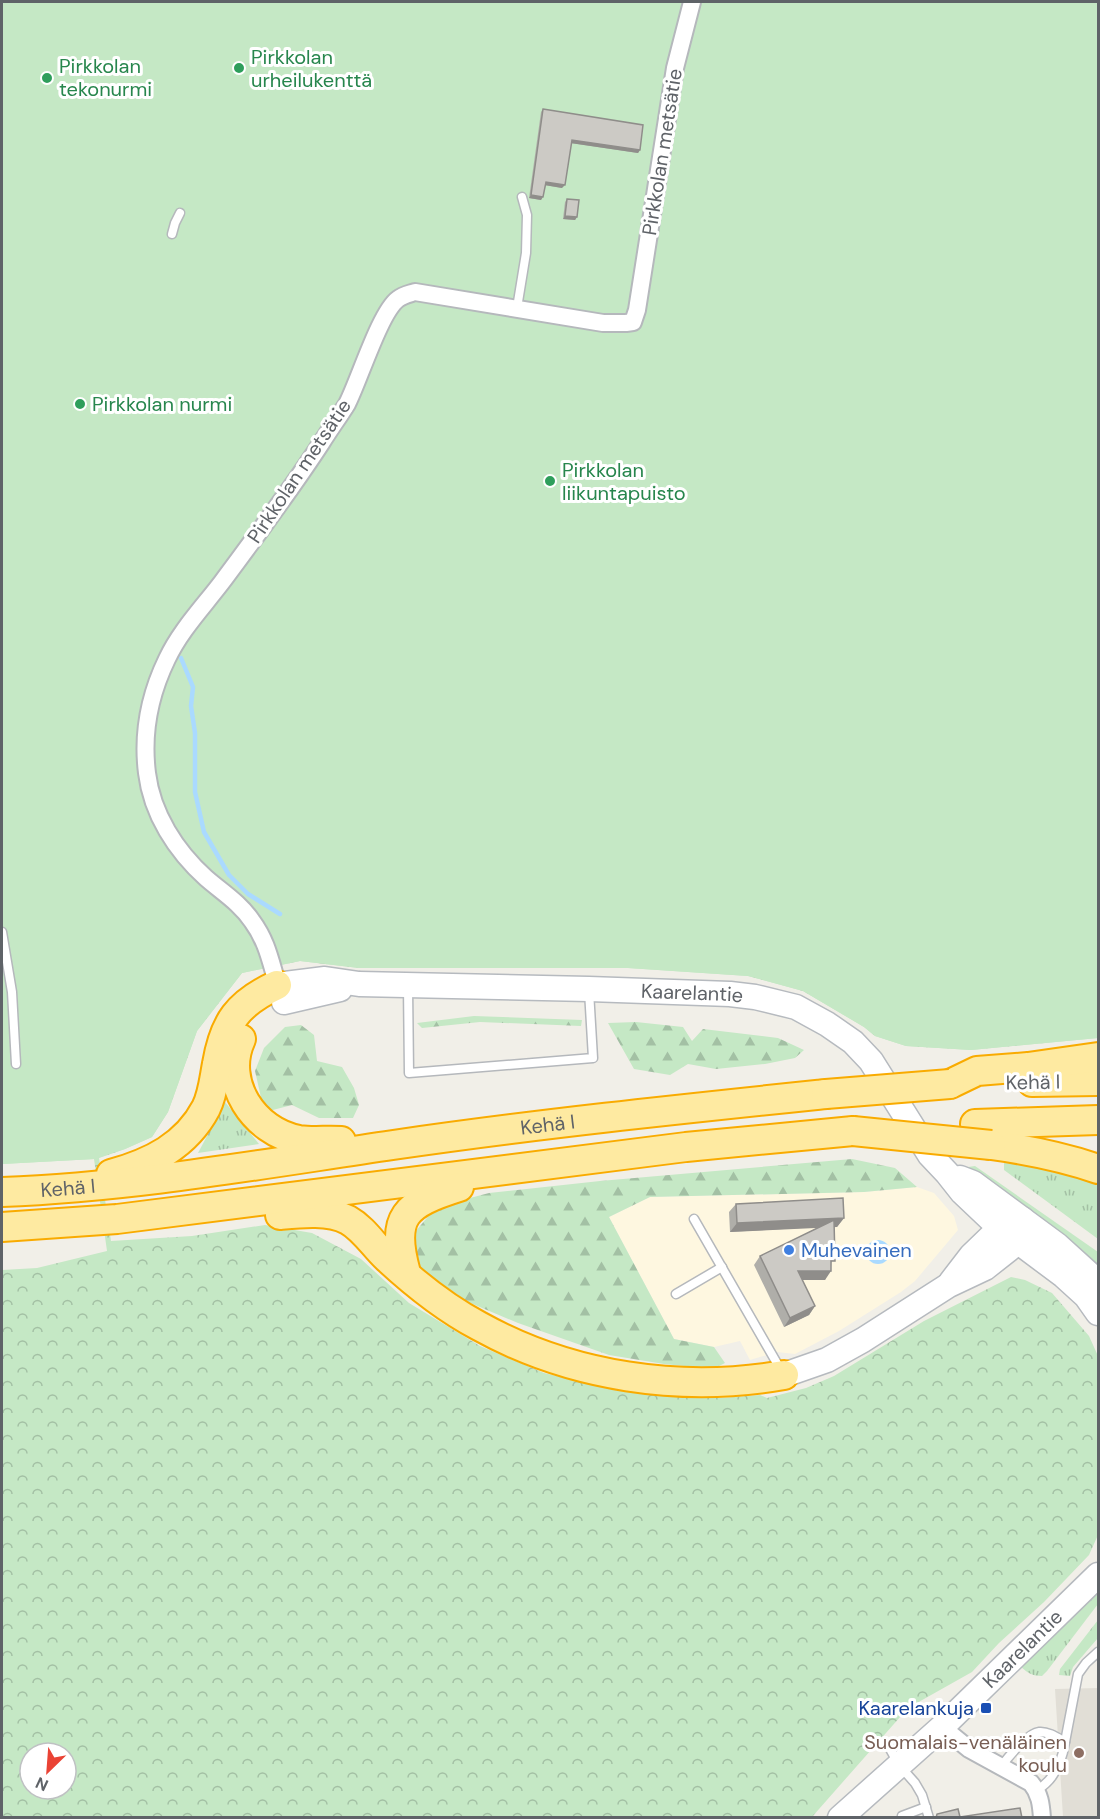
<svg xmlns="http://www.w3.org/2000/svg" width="1100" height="1819" font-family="'DM Sans',sans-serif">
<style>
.commercial{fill:#fef7e0}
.education{fill:#e1ded6}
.grass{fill:url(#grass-tufts)}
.forest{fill:url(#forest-firs)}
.park{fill:url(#park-crowns);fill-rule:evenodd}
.pitch{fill:#c5e8c5}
.water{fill:#aadaff}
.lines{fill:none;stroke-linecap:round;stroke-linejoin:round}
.stream{stroke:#aadaff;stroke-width:4.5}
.service-casing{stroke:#b5b8bc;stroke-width:11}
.minor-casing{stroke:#b5b8bc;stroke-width:20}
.secondary-casing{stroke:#b6babf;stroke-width:27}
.trunk-casing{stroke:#f9ab00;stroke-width:32}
.service{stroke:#fff;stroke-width:8}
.minor{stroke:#fff;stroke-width:16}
.secondary{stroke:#fff;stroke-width:24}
.trunk{stroke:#feeaa1;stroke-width:28}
.trunk-bridge-casing{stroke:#f9ab00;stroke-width:32;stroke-linecap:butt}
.trunk-bridge{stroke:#feeaa1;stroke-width:28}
.wall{fill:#afaea9}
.shaded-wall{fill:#8f8d8a}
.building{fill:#cccac5;stroke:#8f8d8a;stroke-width:1.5}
.leisure-dot{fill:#2e9e5b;stroke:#fff;stroke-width:2}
.shop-dot{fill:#3f7fe0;stroke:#fff;stroke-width:2}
.transit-dot{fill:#1a4fb4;stroke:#fff;stroke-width:2}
.education-dot{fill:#8d6e63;stroke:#fff;stroke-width:2}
.labels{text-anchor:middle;stroke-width:6;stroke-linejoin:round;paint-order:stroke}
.leisure-label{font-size:20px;fill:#27864d;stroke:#fff;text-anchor:start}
.street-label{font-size:20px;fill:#5f6368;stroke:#fff}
.shop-label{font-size:20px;fill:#366cbe;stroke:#fff;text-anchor:start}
.transit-label{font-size:20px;fill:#164399;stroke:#fff;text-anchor:end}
.education-label{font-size:20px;fill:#785e54;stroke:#fff;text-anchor:end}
</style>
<defs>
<pattern id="grass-tufts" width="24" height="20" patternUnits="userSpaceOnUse" patternTransform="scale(1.5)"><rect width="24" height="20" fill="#c5e8c5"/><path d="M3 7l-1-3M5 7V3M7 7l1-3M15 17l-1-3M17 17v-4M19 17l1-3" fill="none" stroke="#a3c0a4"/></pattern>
<pattern id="forest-firs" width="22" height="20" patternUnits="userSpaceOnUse" patternTransform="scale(1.5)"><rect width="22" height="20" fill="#c5e8c5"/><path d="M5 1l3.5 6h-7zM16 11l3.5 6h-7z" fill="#a3c0a4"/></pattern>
<pattern id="park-crowns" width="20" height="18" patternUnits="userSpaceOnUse" patternTransform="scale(1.5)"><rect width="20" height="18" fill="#c5e8c5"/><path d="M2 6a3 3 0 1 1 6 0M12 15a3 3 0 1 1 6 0" fill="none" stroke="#a3c0a4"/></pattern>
</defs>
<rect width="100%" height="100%" fill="#f1efe8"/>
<polygon class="commercial" points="917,1187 934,1193 954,1216 958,1230 915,1281 901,1292 839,1331 795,1354 777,1352 750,1360 740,1341 714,1347 674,1339 609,1217 650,1197 864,1192"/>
<polygon class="education" points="1098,1688 1098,1817 1063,1817 1055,1689"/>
<g class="grass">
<polygon points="225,1102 259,1144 198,1153"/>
<polygon points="1004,1160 1074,1172 1098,1183 1098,1239 1004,1170"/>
<polygon points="975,1166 1098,1252 1098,1271 961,1168"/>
<path d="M 1098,1588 L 1098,1604 L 1047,1671 L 1042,1676 C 1032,1676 1028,1673 1021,1667 Z"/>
<polygon points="1098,1620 1098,1638 1073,1667 1070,1676 1059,1675 1060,1669"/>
</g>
<g class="forest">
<polygon points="474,1016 582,1020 581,1026 480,1022 422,1028 417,1023"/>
<polygon points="636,1022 683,1027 692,1041 703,1029 778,1038 804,1050 795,1058 765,1064 716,1069 688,1064 670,1075 634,1069 608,1023"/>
<polygon points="301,1025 314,1035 317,1061 342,1067 354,1088 359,1105 353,1118 319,1118 292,1105 269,1111 262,1102 255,1071 264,1048 285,1027"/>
<polygon points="852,1159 895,1168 917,1187 864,1192 650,1197 609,1217 674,1339 714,1347 725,1363 713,1369 664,1364 609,1355 518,1323 468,1302 424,1271 409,1252 415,1232 436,1207 489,1193 600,1181"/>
</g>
<path class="park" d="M 2,2 L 1098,2 L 1098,1038 L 971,1050 L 906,1046 L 875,1036 L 864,1027 L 803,991 L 748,976 L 628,968 L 359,968 L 300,961 L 242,973 L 197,1031 L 168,1112 L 152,1137 L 125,1149 L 99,1158 L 111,1241 L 192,1236 L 265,1225 L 312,1233 L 361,1259 L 409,1303 L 480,1346 L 544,1373 L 607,1388 L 649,1393 L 720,1398 L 760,1395 L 767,1398 L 806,1388 L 834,1376 L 924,1321 L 1011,1277 L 1025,1280 L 1052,1293 L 1089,1336 L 1098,1356 L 1098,1535 L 1089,1555 L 1044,1602 L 999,1643 L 972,1672 L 908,1708 L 812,1817 L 2,1818 L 2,1270 L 37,1268 L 107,1251 L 94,1159 L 2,1164 ZM 30,1753 L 66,1753 L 66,1789 L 30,1789 Z"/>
<polygon class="pitch" points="2,2 1098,2 1098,1038 971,1050 906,1046 875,1036 864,1027 803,991 748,976 628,968 359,968 300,961 242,973 197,1031 168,1112 152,1137 125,1149 95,1159 2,1164"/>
<circle class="water" cx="878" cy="1252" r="12"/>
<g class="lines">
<polyline class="stream" points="181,658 193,687 191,706 195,733 195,792 204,832 229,875 248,894 280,914"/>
<defs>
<g id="service">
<polyline points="172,234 175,223 180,213"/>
<polyline points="517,308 526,253 527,215 522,197"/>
<polyline points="2,932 12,992 16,1064"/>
<polyline points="408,987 409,1073 593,1058 589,991"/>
<polyline points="694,1219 782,1372"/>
<polyline points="676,1294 722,1267"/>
<polyline points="1065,1742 1078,1674 1086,1663 1098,1652"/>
<polyline points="889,1747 899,1765 915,1783 922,1795 929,1818"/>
<path d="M 1001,1767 C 1007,1758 1028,1733 1039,1732 C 1048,1731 1058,1738 1065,1742 C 1062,1762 1054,1780 1037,1790"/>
<polyline points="902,1816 926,1807"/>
</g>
<g id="minor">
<path d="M 280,992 C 271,966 269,944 252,921 C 240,903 222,892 206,878 C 176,851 152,814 147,773 C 142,733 149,696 167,659 C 180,631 203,607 222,582 C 256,536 291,490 322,442 C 330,429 339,417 347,404 C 359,381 380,312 398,299 C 403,295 409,294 415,292 L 603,323 L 626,323 L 633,322 L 637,310 L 675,68 L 692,2"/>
<path d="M 942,1727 L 969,1749 L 1031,1783 C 1040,1794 1041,1804 1042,1818"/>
</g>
<g id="secondary">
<path id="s1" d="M 277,985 L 325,979 L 359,984 L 589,989 L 730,994 L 755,997 L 796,1007 L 827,1024 L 853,1042 L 871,1061 L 930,1155 L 947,1173 L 962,1192 L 1000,1228 L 1064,1276 L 1086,1296 L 1098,1313"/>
<polyline points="284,1002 340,989"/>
<polyline points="960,1178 973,1183 1057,1245 1098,1282"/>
<polyline points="951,1282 971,1256 1000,1228 1015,1222"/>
<polyline points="784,1375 827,1360 863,1340 949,1285 985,1268 1018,1242 1022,1219"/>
<path id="s2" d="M 840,1818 L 942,1727 L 1098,1575"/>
</g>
<g id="trunk">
<path d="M 241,1039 C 221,1082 254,1132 299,1140 C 313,1142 327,1140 341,1141"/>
<polyline points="1032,1082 1098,1081"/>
<polyline points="950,1084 977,1071 1028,1067 1098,1057"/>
<polyline points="975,1124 1098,1120"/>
<path d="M 991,1145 C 1028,1150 1063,1157 1098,1169"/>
<path d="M 111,1174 C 151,1163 186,1146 206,1108 C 213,1094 214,1079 217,1064 C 224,1022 238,1003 277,985"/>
<path id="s3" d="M 2,1192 C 134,1187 262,1164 393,1145 C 537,1124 682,1109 826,1094"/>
<path d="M 280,1215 C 301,1213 329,1210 348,1220 C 364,1229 374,1246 387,1258 C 415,1284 445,1308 479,1326 C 571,1377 681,1393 784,1375"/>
<polyline points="2,1227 117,1219 686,1147 853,1131"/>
<path d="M 406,1273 C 390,1216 405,1204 459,1187"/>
</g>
</defs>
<use href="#service" class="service-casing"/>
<use href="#minor" class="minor-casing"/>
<use href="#secondary" class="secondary-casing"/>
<use href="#trunk" class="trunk-casing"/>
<use href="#service" class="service"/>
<use href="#minor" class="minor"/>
<use href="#secondary" class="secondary"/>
<use href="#trunk" class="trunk"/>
<defs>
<g id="trunk-bridge">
<polyline points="826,1094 950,1084"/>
<polyline points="853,1131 991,1145"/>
</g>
</defs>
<use href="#trunk-bridge" class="trunk-bridge-casing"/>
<use href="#trunk-bridge" class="trunk-bridge"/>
</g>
<g class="wall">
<polygon points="543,109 640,150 638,153 571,143 562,188 545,185 541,200 529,198 541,112"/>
<polygon points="567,199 577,217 575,220 563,219 565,202"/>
<polygon points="736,1204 844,1218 837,1227 834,1227 831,1267 825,1280 802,1280 815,1306 809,1315 784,1327 754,1265 760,1256 819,1227 730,1232 729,1212"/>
</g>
<g class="shaded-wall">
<polygon points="572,140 640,150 638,153 570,143"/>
<polygon points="546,182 565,185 562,188 544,185"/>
<polygon points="531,195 543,197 541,200 529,198"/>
<polygon points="565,216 577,217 575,220 563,219"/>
<polygon points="844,1218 837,1227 730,1232 737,1223"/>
<polygon points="798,1271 831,1271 825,1280 792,1280"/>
<polygon points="815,1306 809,1315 784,1327 790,1318"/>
</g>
<g class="building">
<polygon points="543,109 643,125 640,150 572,140 565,185 546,182 543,197 531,195"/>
<polygon points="567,199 579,200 577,217 565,216"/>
<polygon points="843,1198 844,1218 737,1223 736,1204"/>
<polygon points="834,1220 835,1261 831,1261 831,1271 798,1271 815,1306 790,1318 760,1256"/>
<polygon points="1020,1808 1022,1818 936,1818 937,1814 958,1809 960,1817"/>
</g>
<g class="leisure-dot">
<circle cx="239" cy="68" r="6"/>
<circle cx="47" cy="78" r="6"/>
<circle cx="80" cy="404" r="6"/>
<circle cx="550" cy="481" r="6"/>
</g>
<circle class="shop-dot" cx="789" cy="1250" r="6"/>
<rect class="transit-dot" x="980" y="1702" width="12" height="12" rx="3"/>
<circle class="education-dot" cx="1079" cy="1753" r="6"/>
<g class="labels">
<g class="leisure-label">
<text x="251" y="64">Pirkkolan<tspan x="251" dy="23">urheilukenttä</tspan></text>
<text x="59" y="73">Pirkkolan<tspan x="59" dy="23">tekonurmi</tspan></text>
<text x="92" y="411">Pirkkolan nurmi</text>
<text x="562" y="477">Pirkkolan<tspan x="562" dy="23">liikuntapuisto</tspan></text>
</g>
<g class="street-label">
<text transform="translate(662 152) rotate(-81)" y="7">Pirkkolan metsätie</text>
<text transform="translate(299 471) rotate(-56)" y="7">Pirkkolan metsätie</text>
<text dy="7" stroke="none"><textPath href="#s1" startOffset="416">Kaarelantie</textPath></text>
<text transform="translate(1033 1082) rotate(-1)" y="7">Kehä I</text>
<text dy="7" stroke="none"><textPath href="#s3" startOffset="550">Kehä I</textPath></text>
<text dy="7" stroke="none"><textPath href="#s3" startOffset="66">Kehä I</textPath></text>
<text dy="7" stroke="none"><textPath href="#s2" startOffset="249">Kaarelantie</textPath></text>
</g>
<g class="shop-label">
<text x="801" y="1257">Muhevainen</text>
</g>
<g class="transit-label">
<text x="974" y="1715">Kaarelankuja</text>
</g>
<g class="education-label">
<text x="1067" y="1749">Suomalais-venäläinen<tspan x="1067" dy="23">koulu</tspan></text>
</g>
</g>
<rect width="1100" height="1819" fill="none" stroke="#5f6368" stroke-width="6"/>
<g transform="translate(48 1771) rotate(205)"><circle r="28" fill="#ffffff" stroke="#bfc1c3" stroke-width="1.5"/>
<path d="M0-4.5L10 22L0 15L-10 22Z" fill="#ea4335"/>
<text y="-9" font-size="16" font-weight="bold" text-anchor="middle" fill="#5f6368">N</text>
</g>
</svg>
